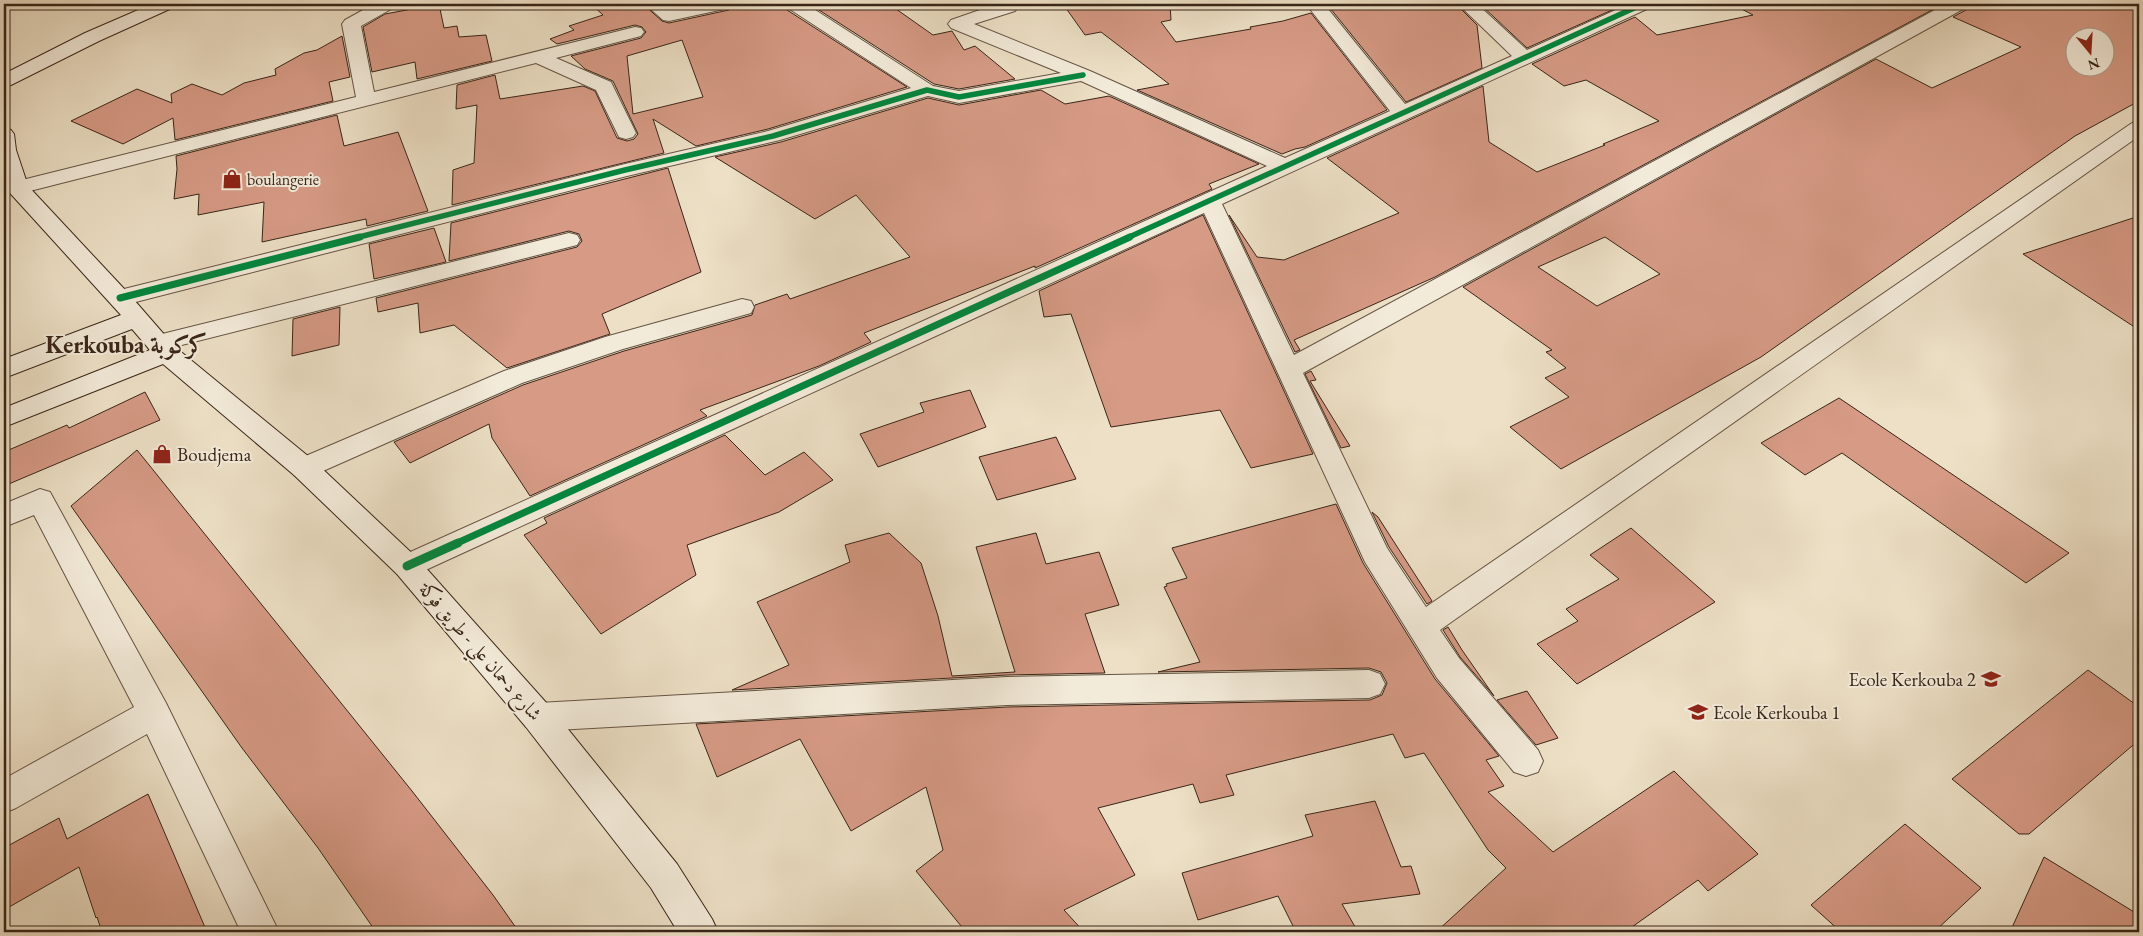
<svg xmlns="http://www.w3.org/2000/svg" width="2143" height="936" font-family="'EB Garamond',Amiri,serif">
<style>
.building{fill:#d69a85;stroke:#392518;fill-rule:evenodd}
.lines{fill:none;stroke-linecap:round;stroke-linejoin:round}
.street-casing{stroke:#665444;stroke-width:2}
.secondary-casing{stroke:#392518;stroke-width:2}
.street{fill:#f3ebda;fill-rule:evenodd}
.secondary{fill:#f3ebda;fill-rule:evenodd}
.cycleway-far2-casing{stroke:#f3ebda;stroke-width:8}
.cycleway-far1-casing{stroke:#f3ebda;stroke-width:10}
.cycleway-casing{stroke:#f3ebda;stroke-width:12}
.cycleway-far2{stroke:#00873e;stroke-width:5.5}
.cycleway-far1{stroke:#00873e;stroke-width:7}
.cycleway{stroke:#00873e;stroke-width:9}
.labels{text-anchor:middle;stroke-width:4;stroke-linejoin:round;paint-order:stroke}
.far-poi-label{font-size:16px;fill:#392518;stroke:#f3ebda;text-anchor:start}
.poi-label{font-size:19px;fill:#392518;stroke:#f3ebda;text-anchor:start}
.street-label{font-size:19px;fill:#392518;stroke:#f3ebda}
.district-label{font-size:24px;font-weight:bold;fill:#392518;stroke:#f3ebda}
</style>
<rect width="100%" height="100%" fill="#ede0c6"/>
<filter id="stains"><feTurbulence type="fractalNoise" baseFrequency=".004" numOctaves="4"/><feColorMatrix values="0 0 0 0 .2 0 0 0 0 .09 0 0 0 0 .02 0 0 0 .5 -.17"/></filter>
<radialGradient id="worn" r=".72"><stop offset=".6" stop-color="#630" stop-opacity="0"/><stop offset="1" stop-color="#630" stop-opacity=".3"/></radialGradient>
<g class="building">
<polygon points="439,4 444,28 457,26 459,37 486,35 492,61 417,79 415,62 372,72 363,27 385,14"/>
<path d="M 591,4 L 643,4 L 662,21 L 669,23 L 729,10 L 734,4 L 783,4 L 787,10 L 907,87 L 768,129 L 696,146 L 653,119 L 664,153 L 452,205 L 453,170 L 474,163 L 477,105 L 456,109 L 457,85 L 495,75 L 500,99 L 583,86 L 595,91 L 617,138 L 627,141 L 634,139 L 638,134 L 613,81 L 585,69 L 571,56 L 641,38 L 646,32 L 642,27 L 635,25 L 557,44 L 550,39 L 574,30 L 569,26 L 603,15 ZM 682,40 L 703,97 L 633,114 L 627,56 Z"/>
<polygon points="837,4 889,4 933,35 952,31 964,50 975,46 1015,79 959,89 934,84 819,10"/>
<polygon points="1063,4 1170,4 1171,20 1161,22 1176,42 1251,29 1250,27 1283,21 1311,13 1387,110 1305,147 1295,149 1282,154 1137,90 1169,84 1101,32 1085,35"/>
<polygon points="1344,4 1456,4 1477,25 1482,68 1406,102 1330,8"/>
<polygon points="1480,4 1619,4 1621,6 1527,48"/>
<polygon points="1732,4 1943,4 1435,277 1294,340 1300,350 1295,352 1229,215 1257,257 1284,260 1399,213 1327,158 1483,86 1489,142 1537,172 1605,145 1603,144 1659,121 1586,80 1564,86 1532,64 1635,17 1657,35 1753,15"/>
<path d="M 1970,4 L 2139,4 L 2139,101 L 2075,136 L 1761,357 L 1561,469 L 1510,427 L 1569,397 L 1545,378 L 1566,368 L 1546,352 L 1552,350 L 1463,287 L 1876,59 L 1932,88 L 2021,47 L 1953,17 L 1966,10 ZM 2076,38 L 2106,38 L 2106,68 L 2076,68 ZM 1605,237 L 1660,274 L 1597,306 L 1538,267 Z"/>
<polygon points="342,36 350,77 329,82 333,101 175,140 173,118 123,144 71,121 137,89 172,103 171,94 192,84 222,95 244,83 276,75 275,69 304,53 317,50"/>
<polygon points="1041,90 1065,104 1109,96 1259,164 1209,184 1212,189 1035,268 1035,266 864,333 871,342 819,366 700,410 707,416 530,496 492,438 489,424 410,463 394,442 523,385 624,351 752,315 755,305 787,294 790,299 910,257 856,195 815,219 715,157 781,142 928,98 959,105"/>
<polygon points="337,115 344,146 398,132 428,211 367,226 366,219 262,242 264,202 198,215 199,194 174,199 177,169 176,156"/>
<polygon points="668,168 701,272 602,314 610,334 507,368 454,325 420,333 418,303 378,312 376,298 577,247 582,241 579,234 569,231 449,261 451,223"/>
<polygon points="1203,215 1313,454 1251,468 1220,410 1111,427 1071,314 1044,317 1039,291"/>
<polygon points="2139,216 2139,330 2023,254"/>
<polygon points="434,228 446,262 374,279 369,244"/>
<polygon points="340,307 339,345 292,356 293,319"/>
<polygon points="1311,371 1316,380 1310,381 1350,446 1341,448 1305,374"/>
<polygon points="970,390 986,427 878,467 860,434 924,412 920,403"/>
<polygon points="145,392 160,420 4,486 4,452 67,425 69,428"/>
<polygon points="1839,398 2069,553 2026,583 1842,453 1805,475 1761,443"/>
<polygon points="725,435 765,475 804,452 833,480 779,512 687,545 696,575 601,634 524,535 547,523 544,518"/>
<polygon points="1056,437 1076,479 997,500 979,457"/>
<polygon points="137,450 412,791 493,895 519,932 376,932 318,848 242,748 71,506"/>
<polygon points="1336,504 1363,563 1435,679 1499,756 1486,760 1504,786 1488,792 1553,852 1674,771 1758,854 1708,891 1698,880 1625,932 1436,932 1506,868 1488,850 1424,753 1405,758 1393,734 1226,775 1234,795 1200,803 1193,784 1098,808 1135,875 1064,910 1084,932 966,932 916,871 943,850 926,787 851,831 800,739 717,777 696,724 1007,707 1370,700 1382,695 1387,683 1381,672 1369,668 1158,672 1200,662 1164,587 1167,586 1166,584 1187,578 1172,548"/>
<polygon points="1372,512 1378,517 1432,601 1427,604 1389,547"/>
<polygon points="1631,528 1715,602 1577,684 1537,644 1578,621 1566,609 1619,579 1590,555"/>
<polygon points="889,533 921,563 938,616 952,676 1015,672 976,547 1036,533 1046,564 1099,552 1119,605 1085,614 1105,673 1007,675 732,690 789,665 757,602 850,562 845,545"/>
<polygon points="1448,627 1462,650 1494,696 1460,657 1443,630"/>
<polygon points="2088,670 2139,707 2139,740 2029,834 2019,834 1952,779"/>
<polygon points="1527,691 1558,738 1536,745 1497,700"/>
<polygon points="148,794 207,932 102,932 97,917 96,918 79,867 4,910 4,848 59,818 67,839"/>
<polygon points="1375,801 1401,867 1411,866 1420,894 1342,904 1358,932 1296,932 1278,896 1198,920 1182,873 1313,836 1305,815"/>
<polygon points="1905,824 1981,888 1934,932 1841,932 1811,905"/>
<polygon points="2044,857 2139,915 2139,932 2010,932"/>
</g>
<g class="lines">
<defs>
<g id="street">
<polygon points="374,4 396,4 393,8 361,26 374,92 635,27 641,28 644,32 641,36 556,58 611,82 636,133 633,137 626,139 619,137 596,90 536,63 18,194 10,193 7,188 10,183 356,97 342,24 345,20"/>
<polygon points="645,4 665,4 672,10 700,4 732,4 729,8 669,21 663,20"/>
<polygon points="785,4 806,4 933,86 959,91 1061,73 951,28 948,24 951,20 997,4 1016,4 1018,7 1015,11 974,24 1090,71 1285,158 1390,111 1306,4 1324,4 1405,104 1512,56 1458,4 1477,4 1527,50 1629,4 1652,4 1649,8 1222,204 1294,355 1946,4 1968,4 1965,8 1303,373 1387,548 1426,607 2132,123 2139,121 2139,136 1440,630 1459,658 1538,750 1543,761 1538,772 1526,776 1514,772 1437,678 1365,562 1204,213 417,574 407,578 397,574 392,566 397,558 1267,166 1081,81 959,103 928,96 780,140 627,176 120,306 112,303 108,298 112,293 120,290 625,164 768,131 911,88 788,8"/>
<polygon points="569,233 577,235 580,240 577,245 158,351 149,349 146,343 149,337 158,335"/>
<polygon points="742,299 751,301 754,307 751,313 623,349 522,383 314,475 304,478 294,475 290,468 294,461 504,371 605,337"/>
<polygon points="40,489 50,492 166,703 279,932 241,932 147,734 16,808 4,813 4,779 134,707 34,515 4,527 4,504"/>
<polygon points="1369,670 1380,674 1385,684 1380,694 1369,698 1007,705 538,731 526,727 522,717 526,707 538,703 1007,677"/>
</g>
<g id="secondary">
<polygon points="152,4 175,4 172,8 99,41 11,85 4,87 4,74 85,33"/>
<polygon points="4,128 11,130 14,134 16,150 28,186 128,293 175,347 314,461 417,558 550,707 677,864 712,919 718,932 678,932 651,888 526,727 397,574 294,475 163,364 4,427 4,408 150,350 132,329 4,378 4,359 121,315 10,193 4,189"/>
</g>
</defs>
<use href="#street" class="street-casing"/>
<use href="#secondary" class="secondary-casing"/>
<use href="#street" class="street"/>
<use href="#secondary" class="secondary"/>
<defs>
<g id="cycleway-far2">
<polyline points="355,238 625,170 773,136 927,90 959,97 1083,75"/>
<polyline points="1127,238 1643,4"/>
</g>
<g id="cycleway-far1">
<polyline points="120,298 360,237"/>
<polyline points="455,544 1130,237"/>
</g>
<polyline id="cycleway" points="407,566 458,543"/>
</defs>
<use href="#cycleway-far2" class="cycleway-far2-casing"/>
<use href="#cycleway-far1" class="cycleway-far1-casing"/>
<use href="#cycleway" class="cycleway-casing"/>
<use href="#cycleway-far2" class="cycleway-far2"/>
<use href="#cycleway-far1" class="cycleway-far1"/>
<use href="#cycleway" class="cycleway"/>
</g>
<defs>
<symbol id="shop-bare" viewBox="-9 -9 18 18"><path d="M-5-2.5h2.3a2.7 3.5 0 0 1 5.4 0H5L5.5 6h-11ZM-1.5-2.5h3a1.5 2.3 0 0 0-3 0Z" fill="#8f2418" stroke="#f3ebda" stroke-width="2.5" paint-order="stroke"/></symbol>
<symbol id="school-bare" viewBox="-9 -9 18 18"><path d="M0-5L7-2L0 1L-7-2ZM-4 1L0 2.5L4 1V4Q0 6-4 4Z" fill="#8f2418" stroke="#f3ebda" stroke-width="2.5" paint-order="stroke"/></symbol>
</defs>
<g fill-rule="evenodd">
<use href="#shop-bare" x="218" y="165" width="28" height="28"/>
<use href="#shop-bare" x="148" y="440" width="28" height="28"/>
<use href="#school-bare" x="1977" y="665" width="28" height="28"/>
<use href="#school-bare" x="1684" y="698" width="28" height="28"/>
</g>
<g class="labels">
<g class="far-poi-label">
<text x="247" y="185">boulangerie</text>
</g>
<g class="poi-label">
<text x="177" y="461">Boudjema</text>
<text x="1976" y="686" text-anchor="end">Ecole Kerkouba 2</text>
<text x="1713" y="719">Ecole Kerkouba 1</text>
</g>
<g class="street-label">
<text transform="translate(481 651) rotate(49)" y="7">شارع دحمان علي - طريق فوكة</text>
</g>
<g class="district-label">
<text x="126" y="353">Kerkouba كركوبة</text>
</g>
</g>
<rect width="2143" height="936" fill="none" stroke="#ede0c6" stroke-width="20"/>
<rect x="5" y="5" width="2133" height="926" fill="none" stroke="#392518" stroke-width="2.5"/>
<rect x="10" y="10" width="2123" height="916" fill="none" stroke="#392518"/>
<g transform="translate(2090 52) rotate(162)"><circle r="24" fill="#f3ebda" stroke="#a99c8c"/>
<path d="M0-4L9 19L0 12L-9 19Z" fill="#8f2418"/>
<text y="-8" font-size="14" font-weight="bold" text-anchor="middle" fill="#392518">N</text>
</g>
<rect width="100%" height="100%" filter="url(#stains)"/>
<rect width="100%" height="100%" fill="url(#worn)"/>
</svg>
